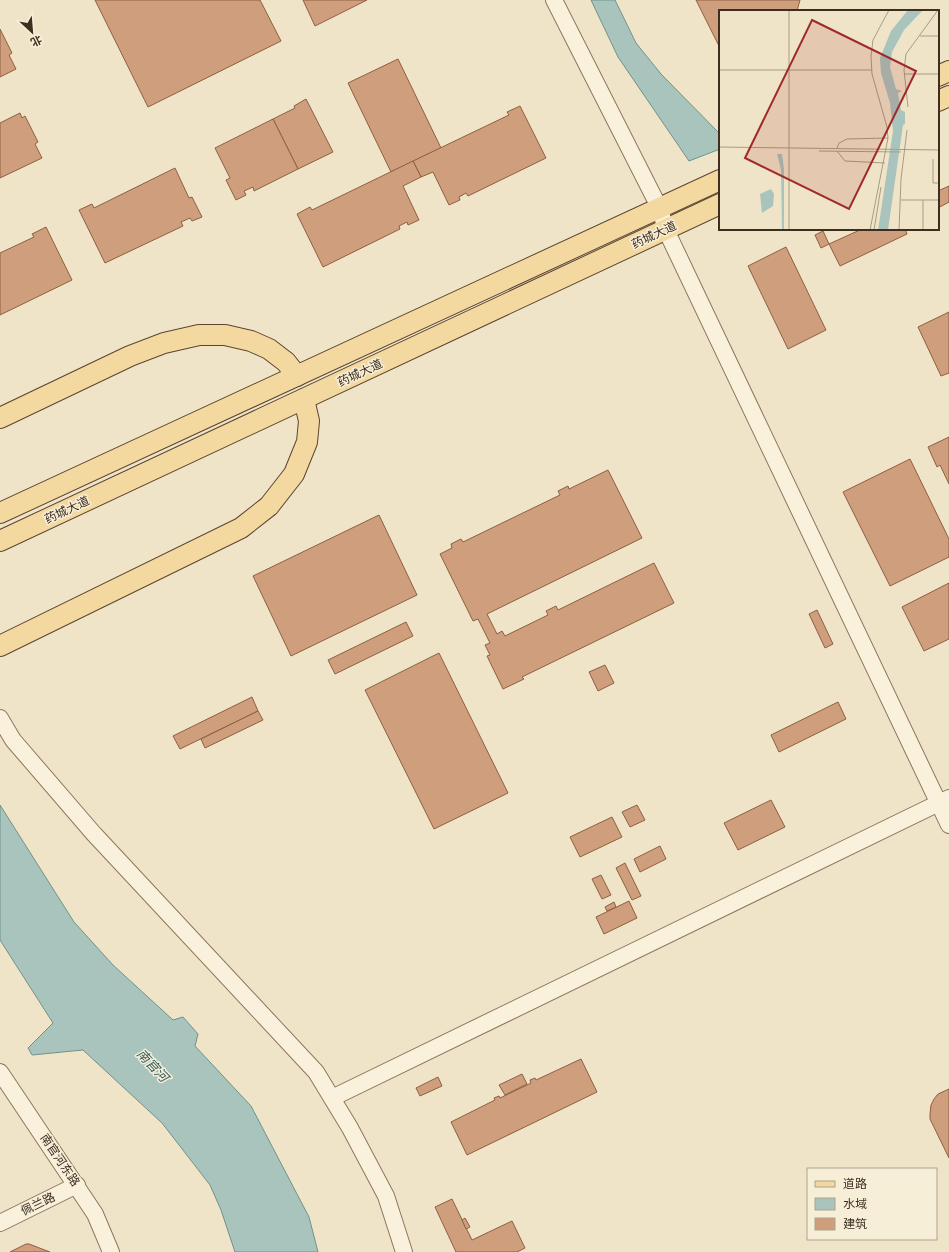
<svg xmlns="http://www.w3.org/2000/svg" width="949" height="1252" font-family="'Playfair Display','Noto Sans SC',serif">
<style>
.water{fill:#a9c4bc;stroke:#6f938a}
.building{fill:#cf9f7d;stroke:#8d5f41}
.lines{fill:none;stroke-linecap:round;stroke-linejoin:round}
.minor-casing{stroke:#8d765c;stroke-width:18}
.major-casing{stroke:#5b4430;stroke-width:22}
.minor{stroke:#faf1dc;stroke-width:16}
.major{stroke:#f3d9a0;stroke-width:20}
.labels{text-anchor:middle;stroke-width:3;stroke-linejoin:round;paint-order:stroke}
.street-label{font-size:12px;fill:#3d2e20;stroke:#f7eed8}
.water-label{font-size:13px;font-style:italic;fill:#2f5d5a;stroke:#f7eed8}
.inset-road{fill:none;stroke:#a89b85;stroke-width:1}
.view{fill:#9e2a2b;fill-opacity:0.15;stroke:#9e2a2b;stroke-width:2}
.inset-edge{fill:none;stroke:#3d2e20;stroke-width:2}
</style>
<rect width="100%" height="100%" fill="#f0e4c8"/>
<g class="water">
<polygon points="591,0 615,0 636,43 661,74 720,134 720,149 689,161 618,57"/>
<polygon points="0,805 74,922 113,965 173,1020 183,1017 198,1034 195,1046 251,1106 309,1217 318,1252 235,1252 221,1210 210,1185 162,1123 83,1050 32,1055 28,1048 53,1023 0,940"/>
</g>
<g class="building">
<polygon points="95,0 260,0 281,41 148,107"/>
<polygon points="303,0 367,0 315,26"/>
<polygon points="696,0 800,0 797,11 720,11 720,48"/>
<polygon points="0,29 12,53 9,55 16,69 0,77"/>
<polygon points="398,59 441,148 391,172 348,83"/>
<polygon points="306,99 333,152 298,169 273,119 295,108 294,106"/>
<polygon points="520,106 546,158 468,196 466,193 459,197 460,200 449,205 433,172 421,177 413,161 509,115 507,112"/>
<polygon points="20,113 22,118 25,116 38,142 35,144 42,158 0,178 0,123"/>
<polygon points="273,119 298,169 254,191 253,187 244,191 246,195 236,200 226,180 230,178 215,148"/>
<polygon points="413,161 421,177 403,186 419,220 408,225 407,222 399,226 400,229 323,267 297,214 310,207 312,210"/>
<polygon points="175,168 189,198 192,197 202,217 192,221 190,218 181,222 183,226 105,263 79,210 92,204 94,208"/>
<polygon points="949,186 949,202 938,208 938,191"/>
<polygon points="46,227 72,280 0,315 0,253 34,237 32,234"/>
<polygon points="862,229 905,229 907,234 840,266 829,244"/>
<polygon points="823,231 829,244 821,248 815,235"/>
<polygon points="786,247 826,330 788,349 748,266"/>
<polygon points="949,312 949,373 941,376 918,327"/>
<polygon points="949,437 949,484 940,465 937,467 928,447"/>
<polygon points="910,459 949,539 949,557 890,586 843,492"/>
<polygon points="608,470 642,538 487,614 497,634 502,631 505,636 548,615 546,611 556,606 558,610 654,563 674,603 522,677 524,679 503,689 487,656 490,655 485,645 490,643 478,619 473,621 440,554 452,548 451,544 461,539 463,542 560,495 558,491 568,486 569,489"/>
<polygon points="379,515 417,595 291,656 253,576"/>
<polygon points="949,583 949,639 924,651 902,607"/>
<polygon points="817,610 833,644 825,648 809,614"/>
<polygon points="406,622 413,636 335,674 328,660"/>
<polygon points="439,653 508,793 434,829 365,690"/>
<polygon points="605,665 614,683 598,691 589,672"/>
<polygon points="252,697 258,711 180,749 173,736"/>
<polygon points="838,702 846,719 779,752 771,735"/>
<polygon points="258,711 263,720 205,748 201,739"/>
<polygon points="771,800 785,827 738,850 724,823"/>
<polygon points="637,805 645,820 630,827 622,812"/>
<polygon points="612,817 622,837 580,857 570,837"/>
<polygon points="660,846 666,859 640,872 634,859"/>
<polygon points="625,863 641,896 632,900 616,868"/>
<polygon points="601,875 611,895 602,899 592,879"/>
<polygon points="629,901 637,918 604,934 596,917"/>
<polygon points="614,902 616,907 607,911 605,907"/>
<polygon points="581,1059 597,1092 467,1155 451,1122 495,1100 494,1098 499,1096 500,1098 531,1083 530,1080 535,1078 536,1080"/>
<polygon points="522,1074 527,1084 505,1095 499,1085"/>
<polygon points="438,1077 442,1086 420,1096 416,1088"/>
<polygon points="949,1089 949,1158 930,1119 930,1114 931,1105 934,1099 938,1094"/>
<polygon points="452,1199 472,1240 512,1221 525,1248 517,1252 456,1252 435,1207"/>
<polygon points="465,1218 470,1227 466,1229 462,1220"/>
<polygon points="26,1244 29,1244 50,1252 10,1252"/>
</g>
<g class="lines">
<defs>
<g id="minor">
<polyline points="554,0 660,209 666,230 949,825"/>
<polyline points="0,718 13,740 94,834 316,1072 350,1128 386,1196 404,1252"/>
<polyline points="0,1072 95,1214 111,1252"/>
<polyline points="332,1098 949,798"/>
<polyline points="0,1223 77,1185"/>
</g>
<g id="major">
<polyline points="938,76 949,71"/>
<polyline points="938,101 949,96"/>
<polyline points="0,418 130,356 164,343 199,335 225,335 251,341 269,349 286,362 297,376"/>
<polyline points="0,513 720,180"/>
<polyline points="0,541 720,204"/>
<polyline points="0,646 241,528 269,506 294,474 307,442 309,421 304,399"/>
</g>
</defs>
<use href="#minor" class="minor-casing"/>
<use href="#major" class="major-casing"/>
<use href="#minor" class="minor"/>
<use href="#major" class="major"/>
</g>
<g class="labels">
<g class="street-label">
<text transform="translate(654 235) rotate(-25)" y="4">药城大道</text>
<text transform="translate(360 373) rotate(-25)" y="4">药城大道</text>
<text transform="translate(67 510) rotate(-25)" y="4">药城大道</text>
<text transform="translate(60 1160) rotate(56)" y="4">南官河东路</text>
<text transform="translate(38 1204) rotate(-26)" y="4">佩兰路</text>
</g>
<g class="water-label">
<text transform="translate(153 1065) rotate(47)" y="5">南官河</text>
</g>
</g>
<g transform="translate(719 10)">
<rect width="220" height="220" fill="#f0e4c8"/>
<path d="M 189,0 L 204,0 L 185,20 L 173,42 L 171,57 L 177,79 L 183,81 L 179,83 L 182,100 L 186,102 L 186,114 L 184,115 L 169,220 L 159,220 L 174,121 L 171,93 L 162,63 L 161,48 L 172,21 ZM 58,144 L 63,144 L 65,159 L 65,220 L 63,220 L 62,160 ZM 52,179 L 55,184 L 54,196 L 43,203 L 41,184 Z" fill="#a9c4bc"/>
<path class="inset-road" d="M 201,26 L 220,26M 0,60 L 153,60M 185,64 L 220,64M 189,97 L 185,60 L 187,44 L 219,0M 0,137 L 220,140M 118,138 L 120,133 L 128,129 L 169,128M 100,141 L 182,142M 118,141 L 126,151 L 166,153M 214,149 L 214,173 L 220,173M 182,190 L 220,190M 204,190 L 204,220M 70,220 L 70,0M 151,220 L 169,128 L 168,117 L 153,64 L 152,46 L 154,30 L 170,0M 155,220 L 162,177M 180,220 L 182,169 L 188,120"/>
<path class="view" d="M 93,10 L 197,61 L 130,199 L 26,148 Z"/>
<rect width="220" height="220" class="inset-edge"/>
</g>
<rect x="807" y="1168" width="130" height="72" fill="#f7eed8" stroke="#ada18e"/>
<rect x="815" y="1181" width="20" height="6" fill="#f3d9a0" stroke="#ada18e"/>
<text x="843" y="1188" font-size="12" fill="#3d2e20">道路</text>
<rect x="815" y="1198" width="20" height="12" fill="#a9c4bc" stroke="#ada18e"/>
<text x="843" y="1208" font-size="12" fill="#3d2e20">水域</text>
<rect x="815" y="1218" width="20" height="12" fill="#cf9f7d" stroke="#ada18e"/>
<text x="843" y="1228" font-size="12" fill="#3d2e20">建筑</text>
<g transform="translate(32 32) rotate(154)" stroke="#f7eed8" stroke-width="3" paint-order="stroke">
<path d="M0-3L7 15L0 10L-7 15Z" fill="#3d2e20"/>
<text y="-6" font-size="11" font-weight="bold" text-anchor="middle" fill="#3d2e20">北</text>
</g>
</svg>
